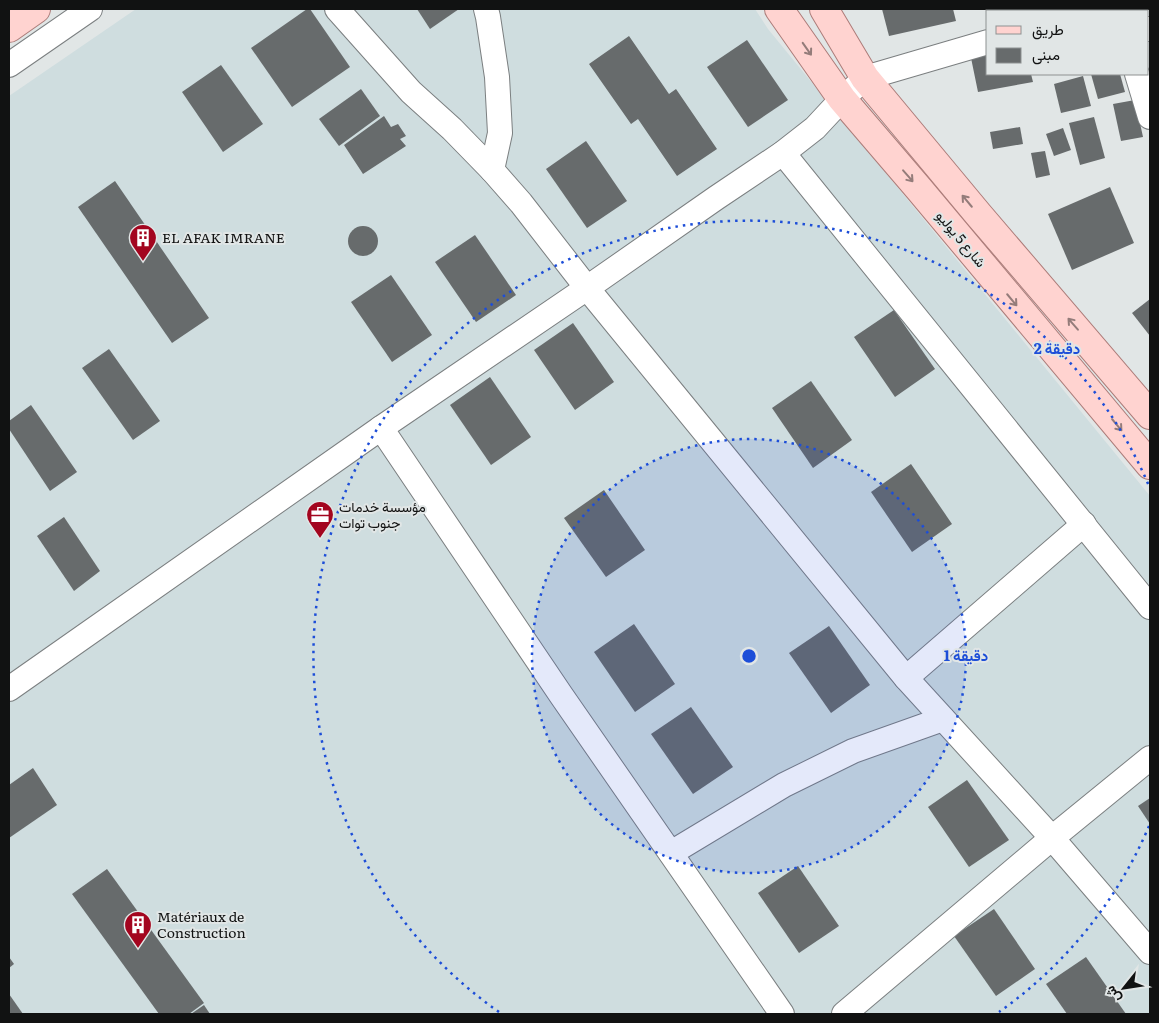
<svg xmlns="http://www.w3.org/2000/svg" width="1159" height="1023" font-family="Literata,Vazirmatn,serif">
<style>
.built{fill:#cfdddf}
.building{fill:#676b6c}
.lines{fill:none;stroke-linecap:round;stroke-linejoin:round}
.minor-casing{stroke:#7b7f80;stroke-width:26}
.major-casing{stroke:#ac7c79;stroke-width:30}
.minor{stroke:#fff;stroke-width:24}
.major{stroke:#ffd3d0;stroke-width:28}
.oneway{stroke:#947c7a}
.ring{fill:none;stroke:#1d4ed8;stroke-width:2.5;stroke-dasharray:2.5 5}
.labels{text-anchor:middle;stroke-width:4;stroke-linejoin:round;paint-order:stroke}
.poi-label{font-size:14px;fill:#111212;stroke:#e1e6e6;text-anchor:start}
.street-label{font-size:14px;fill:#111212;stroke:#e1e6e6}
.centre{fill:#1d4ed8;stroke:#e1e6e6;stroke-width:2.5}
.ring-label{font-size:15px;text-anchor:middle;font-weight:bold;fill:#1d4ed8;stroke:#e1e6e6;stroke-width:4;stroke-linejoin:round;paint-order:stroke}
</style>
<rect width="100%" height="100%" fill="#e1e6e6"/>
<polygon class="built" points="136,9 755,9 768,29 1150,496 1150,1014 9,1014 9,96"/>
<g class="building">
<polygon points="307,9 310,9 350,67 292,107 251,48"/>
<polygon points="417,9 459,9 430,29"/>
<polygon points="882,9 953,9 956,21 889,36"/>
<polygon points="629,36 669,94 676,89 717,149 677,176 638,119 631,124 589,64"/>
<polygon points="747,40 788,100 748,127 707,67"/>
<polygon points="988,50 988,74 1031,74 1033,82 978,92 970,53"/>
<polygon points="221,65 263,124 223,152 182,92"/>
<polygon points="1091,74 1120,74 1125,92 1098,99"/>
<polygon points="1083,76 1091,106 1061,113 1054,84"/>
<polygon points="361,89 380,116 339,146 319,119"/>
<polygon points="1135,100 1143,137 1121,141 1113,104"/>
<polygon points="384,116 391,127 398,124 406,136 400,139 406,146 363,174 344,145"/>
<polygon points="1094,117 1105,158 1080,165 1069,123"/>
<polygon points="1020,127 1023,144 993,149 990,132"/>
<polygon points="1063,128 1071,150 1054,156 1046,134"/>
<polygon points="586,141 627,201 587,228 546,169"/>
<polygon points="1045,151 1050,175 1036,178 1031,153"/>
<polygon points="115,181 209,318 172,343 78,207"/>
<polygon points="1110,187 1134,243 1072,270 1048,214"/>
<circle cx="363" cy="241" r="15"/>
<polygon points="475,235 516,295 476,322 435,262"/>
<polygon points="391,275 432,335 392,362 351,302"/>
<polygon points="1150,299 1150,336 1132,313"/>
<polygon points="894,310 935,369 895,397 854,337"/>
<polygon points="573,323 614,382 575,410 534,350"/>
<polygon points="109,349 160,421 133,440 82,368"/>
<polygon points="490,377 531,437 491,465 450,405"/>
<polygon points="811,381 852,440 813,468 772,408"/>
<polygon points="31,405 77,472 50,491 9,429 9,421"/>
<polygon points="911,464 952,524 912,552 871,492"/>
<polygon points="604,490 645,550 606,577 564,518"/>
<polygon points="64,517 100,571 74,591 37,536"/>
<polygon points="634,624 675,684 635,712 594,652"/>
<polygon points="829,626 870,685 831,713 789,653"/>
<polygon points="691,707 733,767 693,794 651,734"/>
<polygon points="33,768 57,805 9,838 9,785"/>
<polygon points="967,780 1009,840 969,867 928,807"/>
<polygon points="1150,798 1150,824 1138,806"/>
<polygon points="798,866 839,926 799,953 758,893"/>
<polygon points="107,869 204,1003 189,1014 159,1014 72,894"/>
<polygon points="994,909 1035,969 996,996 954,936"/>
<polygon points="9,957 14,964 9,968"/>
<polygon points="1086,957 1126,1014 1067,1014 1046,984"/>
<polygon points="9,994 23,1014 9,1014"/>
<polygon points="204,1005 210,1014 191,1014"/>
</g>
<g class="lines">
<defs>
<g id="minor">
<polyline points="337,9 411,92 452,129 492,170 521,203 587,288 906,678 1052,838 1150,952"/>
<polyline points="486,9 488,17 497,77 500,133 492,170"/>
<polyline points="1118,9 1118,11"/>
<polyline points="1048,11 1048,9"/>
<polyline points="1148,29 1150,29"/>
<polyline points="9,65 90,9"/>
<polyline points="1137,74 1150,117"/>
<polyline points="783,153 1150,607"/>
<polyline points="381,428 561,695 782,1014"/>
<polyline points="906,678 1084,524"/>
<polyline points="9,689 381,428 587,288 716,198 783,153 815,128 842,99 865,78 988,42"/>
<polyline points="671,853 784,785 853,751 943,719"/>
<polyline points="844,1014 1052,838 1150,758"/>
</g>
<g id="major">
<polyline points="779,9 842,99 919,189 1150,465"/>
<polyline points="824,9 865,78 978,214 1150,415"/>
<polyline points="9,28 36,9"/>
</g>
</defs>
<use href="#minor" class="minor-casing"/>
<use href="#major" class="major-casing"/>
<use href="#minor" class="minor"/>
<use href="#major" class="major"/>
</g>
<defs><path id="oneway-shaft" d="M-6 0H5M1.5-3L5.5 0L1.5 3" fill="none" stroke-width="1.6" stroke-linecap="round" stroke-linejoin="round" transform="scale(1.25)"/></defs>
<g class="oneway">
<use href="#oneway-shaft" transform="translate(807 49) rotate(55)"/>
<use href="#oneway-shaft" transform="translate(908 176) rotate(49)"/>
<use href="#oneway-shaft" transform="translate(967 201) rotate(-130)"/>
<use href="#oneway-shaft" transform="translate(1012 300) rotate(50)"/>
<use href="#oneway-shaft" transform="translate(1073 324) rotate(-131)"/>
<use href="#oneway-shaft" transform="translate(1117 425) rotate(50)"/>
</g>
<circle cx="749" cy="656" r="217" fill="#1d4ed8" fill-opacity=".12"/>
<g class="ring">
<circle cx="749" cy="656" r="217"/>
<path d="M1149 826A435 435 0 0 1 999 1012M499 1012A435 435 0 1 1 1149 486"/>
</g>
<defs>
<symbol id="building-pin" viewBox="-11 -11 22 30"><path d="M0 17L-7.5 6A9.5 9.5 0 1 1 7.5 6Z" fill="#a3051f" stroke="#e1e6e6"/><path d="M-4-6H4V6H1V3H-1V6H-4ZM-2.5-4.3h1.7v1.8h-1.7ZM.8-4.3h1.7v1.8H.8ZM-2.5-1h1.7V.8h-1.7ZM.8-1h1.7V.8H.8Z" fill="#fff"/></symbol>
<symbol id="office-pin" viewBox="-11 -11 22 30"><path d="M0 17L-7.5 6A9.5 9.5 0 1 1 7.5 6Z" fill="#a3051f" stroke="#e1e6e6"/><path d="M-6-3h4V-5.5h4V-3h4V5H-6ZM-1-4.5V-3h2v-1.5ZM-6 0V1H6V0Z" fill="#fff"/></symbol>
</defs>
<g fill-rule="evenodd">
<use href="#building-pin" x="127" y="222" width="32" height="43"/>
<use href="#office-pin" x="304" y="499" width="32" height="43"/>
<use href="#building-pin" x="122" y="909" width="32" height="43"/>
</g>
<g class="labels">
<g class="poi-label">
<text x="162" y="243">EL AFAK IMRANE</text>
<text x="339" y="512">مؤسسة خدمات<tspan x="339" dy="16">جنوب توات</tspan></text>
<text x="157" y="922">Matériaux de<tspan x="157" dy="16">Construction</tspan></text>
</g>
<g class="street-label">
<text transform="translate(961 239) rotate(50)" y="5">شارع 5 يوليو</text>
</g>
</g>
<circle cx="749" cy="656" r="8" class="centre"/>
<g class="ring-label">
<text x="1057" y="354">2 دقيقة</text>
<text x="966" y="661">1 دقيقة</text>
</g>
<rect width="1159" height="1023" fill="none" stroke="#111212" stroke-width="20"/>
<rect x="986" y="10" width="162" height="65" fill="#e1e6e6" stroke="#8e9191"/>
<rect x="996" y="26" width="25" height="8" fill="#ffd3d0" stroke="#8e9191"/>
<text x="1032" y="35" font-size="15" fill="#111212">طريق</text>
<rect x="996" y="48" width="25" height="15" fill="#676b6c" stroke="#8e9191"/>
<text x="1032" y="60" font-size="15" fill="#111212">مبنى</text>
<g transform="translate(1124 988) rotate(240)" stroke="#e1e6e6" stroke-width="4" paint-order="stroke">
<path d="M0-4L9 19L0 12L-9 19Z" fill="#111212"/>
<text y="-8" font-size="14" font-weight="bold" text-anchor="middle" fill="#111212">ش</text>
</g>
</svg>
